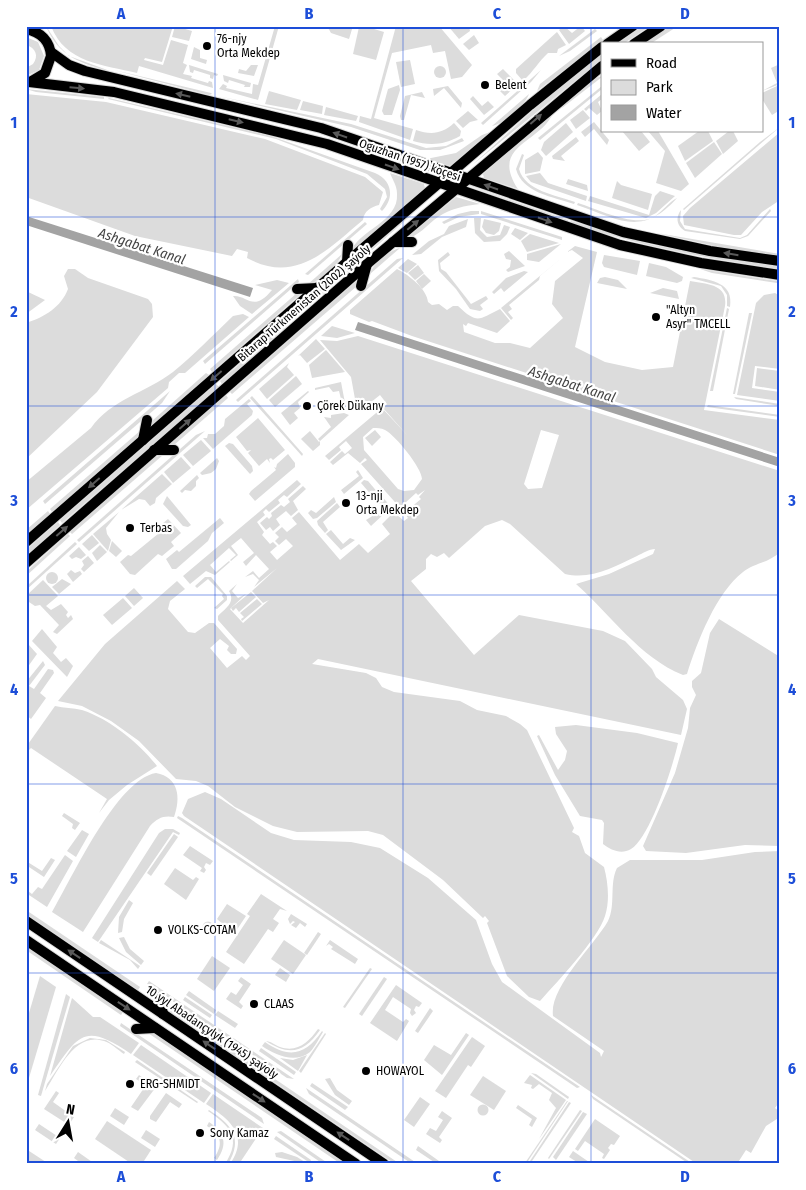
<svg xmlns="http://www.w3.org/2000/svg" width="806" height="1190" font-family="'Fira Sans Condensed',sans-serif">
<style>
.green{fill:#dcdcdc;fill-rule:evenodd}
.water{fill:#a3a3a3}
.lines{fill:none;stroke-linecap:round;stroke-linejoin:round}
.major-casing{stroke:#dbdbdb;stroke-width:12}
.major{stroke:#000;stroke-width:10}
.oneway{fill:#595959}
.grid{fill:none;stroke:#1d4ed8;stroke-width:1;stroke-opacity:0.55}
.poi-dot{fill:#000;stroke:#fff;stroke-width:2}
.labels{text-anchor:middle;stroke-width:4.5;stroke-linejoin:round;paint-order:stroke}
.poi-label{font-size:12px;fill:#000;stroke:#fff;text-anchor:start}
.street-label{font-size:12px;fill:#000;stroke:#fff}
.water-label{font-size:14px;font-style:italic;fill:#444;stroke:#fff}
.neatline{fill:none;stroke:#1d4ed8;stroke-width:2}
.grid-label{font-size:16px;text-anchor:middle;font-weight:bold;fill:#1d4ed8}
</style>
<rect width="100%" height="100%" fill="#fff"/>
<g class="green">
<path d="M 46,26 L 59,46 L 69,56 L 110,71 C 81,64 58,56 46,26 Z"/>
<path d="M 51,26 L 173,26 L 162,62 L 145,58 L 144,60 L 163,65 L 171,40 L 188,45 L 183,63 L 187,65 L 183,74 L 192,76 L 191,78 L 208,83 L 209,81 L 212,82 L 213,88 L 139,66 L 137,73 C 104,65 65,63 51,26 Z"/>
<polygon points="175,26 192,31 189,41 172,37"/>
<polygon points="275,26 279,26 258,100 219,89 223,84 227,86 226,88 252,94 253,84 258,85"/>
<polygon points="327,26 353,26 349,39 331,33"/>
<polygon points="364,26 384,32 376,60 353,54 359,27"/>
<polygon points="396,26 439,26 472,65 462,77 451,79 445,51 433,53 431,45 392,53 374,118 413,129 410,140 359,122 360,116 371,119"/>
<polygon points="448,26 469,26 470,31 459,39"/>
<polygon points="564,26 572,33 581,26 585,31 569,44 559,30"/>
<polygon points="643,26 650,26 623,44 617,44"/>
<polygon points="671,26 678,26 650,44 643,44"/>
<polygon points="595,29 597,31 570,51 559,56"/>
<path d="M 557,32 L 566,45 L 558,49 L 557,53 L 548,53 C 538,62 534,71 523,81 L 516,73 L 516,69 Z"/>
<polygon points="474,35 479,43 469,50 463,44"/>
<path d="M 26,37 L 38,42 L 44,56 L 39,70 L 26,76 L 26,68 L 33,64 C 39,56 36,48 26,45 Z"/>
<polygon points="601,37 603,40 537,91 540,84"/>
<polygon points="194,47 200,50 200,58 207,60 206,64 191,59"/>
<polygon points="602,54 602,59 471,166 551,94"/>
<polygon points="410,60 415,84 401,87 396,62"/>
<polygon points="780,64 780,84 762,91 777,83 771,68"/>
<polygon points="189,65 218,74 217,76 214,75 213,79 210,78 210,75 194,70 193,73 190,72"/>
<polygon points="251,65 258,65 254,76 238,73 239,69 246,71"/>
<circle cx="440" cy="72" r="6"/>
<polygon points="503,69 518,84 505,96 500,91 506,83 497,74"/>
<polygon points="114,70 211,93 212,94 209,95"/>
<polygon points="541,70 531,82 483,125 481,123"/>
<polygon points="223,75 251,83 250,87 244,87 245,85 229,80 228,83 224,81"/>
<polygon points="602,76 602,77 562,108 564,104 593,79"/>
<polygon points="399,85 400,90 392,115 384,115 382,111 388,89"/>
<polygon points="448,86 462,103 461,108 444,88 434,96 433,89"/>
<polygon points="602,86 602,89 540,140 538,138"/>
<polygon points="777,86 780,92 780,110 772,115 762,99 762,93"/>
<polygon points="26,89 104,97 104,99 36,92"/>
<polygon points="269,91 301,100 297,110 265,104"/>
<polygon points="422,92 425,98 411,95 404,120 401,120 400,116 405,96"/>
<path d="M 26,94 L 106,102 L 265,139 L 365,177 L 383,192 L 379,205 C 371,207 364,211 363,220 C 328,249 296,285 247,258 L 248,252 L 237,249 L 232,256 L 135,236 L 26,197 Z"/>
<path d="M 529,94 C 525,105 504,124 492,126 Z"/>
<polygon points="602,94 602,99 598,102 602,111 597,115 589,108 586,111 584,109"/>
<polygon points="218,96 351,124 426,148 446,146 462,138 464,141 440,150 420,150 351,127"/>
<polygon points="473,96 482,106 488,101 494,107 484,115 470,99"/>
<path d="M 109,98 L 271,136 L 375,173 C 392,180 395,198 382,211 L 380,209 L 387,197 L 385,189 L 367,174 L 276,139 L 108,99 Z"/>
<polygon points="303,101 323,106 322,114 300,110"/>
<polygon points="326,107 358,116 356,121 324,115"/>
<polygon points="583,110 590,118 576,129 570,120"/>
<polygon points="468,111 478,120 470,122 463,128 456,121"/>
<path d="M 553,113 C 541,143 489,145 518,189 L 484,178 L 483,174 Z"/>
<polygon points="594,122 609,140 607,145 594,129 585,137 581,132"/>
<path d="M 454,123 L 461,131 L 460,136 C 444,145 430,146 413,141 L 416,130 C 431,135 442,134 454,123 Z"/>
<polygon points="566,123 573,132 546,156 541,150 544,142"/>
<polygon points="780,127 684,210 683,209 760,142"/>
<polygon points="622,131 641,131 650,142 639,151"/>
<polygon points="648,131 658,131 689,184 681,191 656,183 665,151"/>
<polygon points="699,131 708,131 713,141 685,161 678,146"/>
<polygon points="729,131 733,131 738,141 723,154 716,141"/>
<polygon points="490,132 450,166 426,159 456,153 482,135"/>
<polygon points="780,132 780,200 762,212 741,235 734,235 684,225 683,216 690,208"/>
<polygon points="576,137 579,141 561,156 565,161 553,159 552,156"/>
<polygon points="714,142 722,154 695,178 686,163"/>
<polygon points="538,152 543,158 540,171 525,174 525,160"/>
<path d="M 522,154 L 524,155 L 519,169 C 525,191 556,195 575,202 L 574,204 C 554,197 522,193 516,169 Z"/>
<path d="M 390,173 L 424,184 L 425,188 L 350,253 C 358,230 399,222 397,194 C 397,185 392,179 390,173 Z"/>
<polygon points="540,173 548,183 587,196 586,201 531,182 526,176"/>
<polygon points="568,179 587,185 588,191 566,184"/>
<polygon points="617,181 621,185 652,194 648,210 612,198"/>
<polygon points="469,186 470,186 568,220 568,222"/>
<polygon points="660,191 675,196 656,213 646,218 588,201 590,196 649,215 655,196"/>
<polygon points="436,193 222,384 220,381"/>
<path d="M 456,197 L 480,204 C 465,206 451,208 438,217 C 428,224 418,237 405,239 Z"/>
<path d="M 677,198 C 642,237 620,220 577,205 L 578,203 C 597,209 635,228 654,217 C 662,212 670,201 677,198 Z"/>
<path d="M 770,209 L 771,211 L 748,236 L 740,239 L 685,231 C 677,226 675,218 681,210 L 680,221 L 685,229 L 740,238 L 747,235 Z"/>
<polygon points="471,211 479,211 479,214 459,217 444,224 442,222 458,214"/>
<polygon points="481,211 562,237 562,240 481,214"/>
<polygon points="474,218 481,218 480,230 487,237 500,235 504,225 510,227 507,234 500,241 484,242 475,233"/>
<polygon points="468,219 466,227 442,237 421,254 412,255 429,241 444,234 449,226"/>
<polygon points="484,219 501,223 499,231 494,235 486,233 482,227"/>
<path d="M 571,221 L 653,245 L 780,267 L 780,269 C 709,259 639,246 571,223 Z"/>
<polygon points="365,222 367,224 308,275 305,274"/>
<polygon points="515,228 528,233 520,240 511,234"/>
<polygon points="657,233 780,254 780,256 720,247"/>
<polygon points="530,234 559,243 527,252 521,241"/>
<polygon points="561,244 539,262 527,260 527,254"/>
<path d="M 575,246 L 597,252 L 575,347 L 605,362 L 642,370 L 673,367 L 690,281 C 707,284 728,284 725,306 L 704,410 L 780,420 L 780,455 L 412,336 L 372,321 L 369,322 L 350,314 L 350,310 L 397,269 C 409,275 427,289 428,302 L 432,305 L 439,304 L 447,310 L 453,306 L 458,306 C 478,325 479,319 500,309 L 510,321 L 497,333 L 468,323 L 466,326 L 463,324 L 464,332 L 495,343 L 510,343 L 530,348 L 563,318 L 552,304 L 555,281 L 583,258 L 572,250 L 567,252 Z"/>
<path d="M 400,248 L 370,274 C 372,264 390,250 400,248 Z"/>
<polygon points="509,251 525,266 508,272 506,270 510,267 511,260 506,259 504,254"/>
<polygon points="448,252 450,255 440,263 441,269 446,272 471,304 486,296 488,299 480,305 483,309 480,311 470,309 456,289 439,271 438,260"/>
<path d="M 342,254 C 338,266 319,282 307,285 Z"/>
<polygon points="604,255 640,261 637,275 604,267 602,263"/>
<polygon points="564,256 540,276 539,280 509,305 512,309 508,312 513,318 511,320 501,308"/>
<polygon points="403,258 238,402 236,400 397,259"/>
<polygon points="408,259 417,264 407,273 398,268"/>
<polygon points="649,263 666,267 683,277 682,281 677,283 646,276"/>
<polygon points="418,265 424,273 415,280 408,273"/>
<path d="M 68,269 L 75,269 L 88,278 L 148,299 L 152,304 L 153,317 L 97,392 L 26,459 L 26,323 C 45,317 61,307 68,289 L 64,276 Z"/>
<polygon points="700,269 777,281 777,283 712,273"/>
<polygon points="524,271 528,272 504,292 501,288 494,294 492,292 506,278"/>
<polygon points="424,274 431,281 422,289 416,281"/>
<polygon points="361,277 357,286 232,394 230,392"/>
<polygon points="605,277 618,280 627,289 597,283 600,278"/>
<path d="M 694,277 C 712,280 734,283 730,307 L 727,306 L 727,295 L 721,286 L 691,278 Z"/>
<polygon points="298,279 299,282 205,364 203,361"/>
<path d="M 277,280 L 289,283 L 252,314 L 240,306 L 233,296 C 248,295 253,313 272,290 L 255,285 Z"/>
<polygon points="663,288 677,291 679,299 650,293"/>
<polygon points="26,291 45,300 26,314"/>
<polygon points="303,292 212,372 210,369 297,293"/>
<polygon points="775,293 780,296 780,369 755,366 752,388 780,392 780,401 737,395 756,303 764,295"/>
<polygon points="727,308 729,309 713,391 710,391"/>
<polygon points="749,313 752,313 735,394 733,394"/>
<path d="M 243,314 L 249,317 L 185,373 L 179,373 L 169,382 L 168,388 L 26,510 L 26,482 L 91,428 C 110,400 147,392 173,372 C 194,355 213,335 233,316 Z"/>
<polygon points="332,326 355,333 337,338 321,336"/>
<path d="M 358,336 L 780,471 L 780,552 C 769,563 754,563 743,572 C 716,593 697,642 687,674 L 683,675 C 640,658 610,614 576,584 L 609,574 L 653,554 L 655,549 C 649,549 643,553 637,556 C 613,567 592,580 565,574 L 510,524 L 502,520 L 485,526 L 449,558 L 444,553 L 437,557 L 431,554 L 426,559 L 426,569 L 411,581 L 474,655 L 519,615 L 603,631 L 625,641 L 652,669 L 656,677 L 683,700 L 687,709 L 681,735 L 318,659 L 312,664 L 366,673 L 376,678 L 382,687 L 394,692 L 460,701 L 477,710 L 506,716 L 520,724 L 527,730 L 574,828 L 572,832 L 579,836 L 585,853 L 604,867 C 608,882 610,901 605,916 C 598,939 557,982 540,1001 L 529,997 L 507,976 L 487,923 L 489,921 L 485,916 L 483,918 L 443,880 L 383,835 L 368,831 L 297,832 L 273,826 L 235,807 L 208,786 L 196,781 L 176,779 L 139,741 L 111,721 L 82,706 L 58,701 L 105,644 L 177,581 L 185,589 L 170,601 L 168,609 L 188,632 L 195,633 L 209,623 L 214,623 L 237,649 L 236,654 L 231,654 L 227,650 L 229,646 L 220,639 L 210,648 L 227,668 L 242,656 L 246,660 L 250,656 L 218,620 L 218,616 C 225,608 236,603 229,591 L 237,584 L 232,591 L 238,598 L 246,594 L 230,609 L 243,623 L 269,600 L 263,603 L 252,591 L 277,568 L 254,587 L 259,580 L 253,574 L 245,577 L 253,571 L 259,578 L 269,569 L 256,555 L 246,566 L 243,562 L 254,553 L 241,538 L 231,546 L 238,555 L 231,561 L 230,560 L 236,555 L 229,548 L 210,565 L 216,572 L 229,561 L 230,562 L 215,575 L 206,571 L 190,584 L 183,576 L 297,480 L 301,484 L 287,497 L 284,495 L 278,500 L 280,503 L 269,512 L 266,509 L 263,512 L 265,515 L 257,522 L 264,532 L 262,535 L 270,544 L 273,542 L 277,546 L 270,552 L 277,560 L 293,546 L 286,539 L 279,545 L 275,541 L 279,537 L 275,533 L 282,527 L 287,532 L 297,524 L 292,518 L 299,512 L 340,560 L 359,544 L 368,553 L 390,534 L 382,524 L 394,512 L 404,521 L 408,518 L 403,511 L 408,506 L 410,508 L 421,499 L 419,497 L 425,490 L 418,495 L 416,493 L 405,503 L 407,505 L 402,510 L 361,464 L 367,460 L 365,458 L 360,463 L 348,453 L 333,465 L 330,462 L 342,451 L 345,454 L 352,448 L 346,441 L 339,447 L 341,450 L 329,460 L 325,456 L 382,408 L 408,436 L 383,408 L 387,404 L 380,395 L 360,411 L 353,411 L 355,399 L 351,377 L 320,340 L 337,341 ZM 373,428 C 377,428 381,428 385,430 C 395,435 422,468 422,479 L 414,490 L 404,491 L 398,489 L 364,450 L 363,437 ZM 541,430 L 559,435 L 542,488 L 528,489 L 524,484 Z"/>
<polygon points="316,339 325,349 307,363 300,355 298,356"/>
<polygon points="326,350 345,372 312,378 309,365"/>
<polygon points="289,363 287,367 294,375 267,399 259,389"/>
<polygon points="757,368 780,371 780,390 755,386"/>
<polygon points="206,373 209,375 151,426 152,421"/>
<polygon points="296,376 302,384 275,407 269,400"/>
<polygon points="341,382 345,403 342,406 344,399 341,399 339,391 333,392 329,387 315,390 315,388"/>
<polygon points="216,384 219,387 62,523 60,520"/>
<polygon points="170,391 162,403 45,504 43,501"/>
<polygon points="308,391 309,392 298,402 300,408 294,413 298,418 290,425 281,413"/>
<polygon points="226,395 228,398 174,445 169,445"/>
<polygon points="252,396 303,454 302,456 250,398"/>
<polygon points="734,397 780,404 780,406 736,399"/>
<polygon points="249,399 251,401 247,404 253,411 252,415 213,449 203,438 207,438 208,434 215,434 224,426 225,419"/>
<polygon points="708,405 780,415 780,417 707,407"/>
<polygon points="344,413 349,415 320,441 318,439 331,427 324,417 331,418 331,415"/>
<polygon points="258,418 285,450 273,460 271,458 269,459 270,463 267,459 259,466 248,453 251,450 247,451 236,437"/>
<polygon points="141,430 137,438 52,512 50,509"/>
<polygon points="375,430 381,437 372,446 365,438"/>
<polygon points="205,431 79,542 77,540 196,435"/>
<polygon points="310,431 319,442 320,441 320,445 313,451 301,439"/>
<polygon points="201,440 211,451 193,466 183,455"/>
<polygon points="229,443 233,444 252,466 253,471 250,474 225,446"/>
<polygon points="288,454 295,463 295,467 255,501 249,494 251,491 276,470 274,467 276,468 277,464"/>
<polygon points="163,455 72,534 70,532 155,457"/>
<polygon points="181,457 191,468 173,483 164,472"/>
<polygon points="217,458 219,461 216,469 211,473 202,475 200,473"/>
<polygon points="358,470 363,478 344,494 341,490 359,476 356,472"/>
<polygon points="162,474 172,484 156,498 155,503 150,506 145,500 139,499 121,510"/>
<polygon points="197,475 199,478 196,481 196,486 191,491 185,490 182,493 180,491"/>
<polygon points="364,480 368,481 379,494 374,498 361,483"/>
<polygon points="303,486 306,489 293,501 298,510 291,516 286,511 276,519 280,525 273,531 270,527 266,530 260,523 267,517 269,519 272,516 271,513 281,505 284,507 290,502 288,499"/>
<polygon points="381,495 390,506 386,512 376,499"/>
<polygon points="167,496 191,525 188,527 183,526 163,504"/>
<polygon points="334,497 336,502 317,518 313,519 308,513 311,510 316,513"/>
<polygon points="337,503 340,507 323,522 328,530 325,533 318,525 317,521"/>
<polygon points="382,510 385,513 371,526 366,520"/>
<polygon points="48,511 50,514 26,535 26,530"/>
<polygon points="119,512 106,528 107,534 111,540 108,551 93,534"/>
<polygon points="220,518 224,523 212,533 208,541 176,569 172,569 166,559 177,550 179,552"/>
<polygon points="168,519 181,533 171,542 174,546 162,556 158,554 135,575 130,574 120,562 128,555 131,556 164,529 162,524"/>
<polygon points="58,522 60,525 26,556 26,550"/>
<polygon points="331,530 343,544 350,538 355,540 341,550 326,534"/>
<polygon points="68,534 70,536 26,576 26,572"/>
<polygon points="92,535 99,543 89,551 82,544"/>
<polygon points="112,541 122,551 116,557 109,551"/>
<polygon points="75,542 77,544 26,590 28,585"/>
<polygon points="100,545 107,552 97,561 92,553"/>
<polygon points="79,547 86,555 81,559 76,557 72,559 69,556"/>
<polygon points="88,556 94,563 84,572 81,569 84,565 82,561"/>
<polygon points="71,570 75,573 80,571 82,574 73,582 67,574"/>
<circle cx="52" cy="578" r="6"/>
<polygon points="205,577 211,577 227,596 227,600 217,609 214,608 224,599 222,596 223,594 208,579 197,588 195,586"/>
<polygon points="62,579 71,584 59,594 52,587"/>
<polygon points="43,580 58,596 46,606 51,610 61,604 68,612 66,615 68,618 71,615 73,619 57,634 53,632 59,625 40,605 35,606 26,600 26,596"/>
<polygon points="134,588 143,598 134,606 125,596"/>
<polygon points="251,592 256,597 239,612 236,608 233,611 231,608"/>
<polygon points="123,598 132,608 112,625 103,615"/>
<polygon points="257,599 262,604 242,621 241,619 244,617 240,613"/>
<polygon points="719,619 780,657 780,846 745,845 686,853 646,851 643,846 675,773 688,728 690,708 696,695 692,687 692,681 701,673 710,633"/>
<polygon points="42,629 57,647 53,653 61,662 66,658 73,666 67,677 32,641"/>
<polygon points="28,644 37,654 27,668 26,646"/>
<polygon points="43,661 45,665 29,686 34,689 48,669 53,670 54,673 40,693 46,698 31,719 26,715 26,682"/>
<path d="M 55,706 C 64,708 73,708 82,710 C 110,719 140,744 157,766 L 127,785 L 109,800 L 99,813 L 107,799 L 31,748 L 29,750 L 26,747 Z"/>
<path d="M 576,725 L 637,733 L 678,743 C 673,766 650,838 631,849 C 621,855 611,850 603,844 L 604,823 L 602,820 L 580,816 L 555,775 L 537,736 L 539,735 L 558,770 L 565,760 L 567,751 L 556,734 L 555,727 Z"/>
<path d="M 156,773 C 179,777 181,798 174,817 C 164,815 157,818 150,826 L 83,932 L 52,912 C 72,878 117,779 156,773 Z"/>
<path d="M 205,792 L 221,799 L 271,833 L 294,840 L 351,842 L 380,848 L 428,878 L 476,920 L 492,964 L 502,982 L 600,1053 L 601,1057 L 604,1051 L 553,1016 C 549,987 594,946 608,921 C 616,905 609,884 617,868 L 630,860 L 702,860 L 755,852 L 780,851 L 780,1101 L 775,1108 L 780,1112 L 780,1117 L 766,1126 L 751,1153 L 746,1150 L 737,1164 L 697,1164 L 184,816 L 182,813 L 188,799 Z"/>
<polygon points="64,813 80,823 75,830 72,828 73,824 62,816"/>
<polygon points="178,816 182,818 580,1087 577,1088 177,818"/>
<polygon points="165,829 173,829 180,833 179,835 173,832 98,942 92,938 159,833"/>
<polygon points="82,830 89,834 76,857 67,851"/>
<polygon points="174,834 178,837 151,876 147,873"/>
<polygon points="190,846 213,861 210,865 206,863 204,867 206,870 204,873 200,871 202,868 183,855"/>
<polygon points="65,855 73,861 47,907 26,893 28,891 32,894 38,887 42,889"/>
<polygon points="51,858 55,860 44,877 26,865 26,861 42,871"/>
<polygon points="175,868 193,880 196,877 199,879 186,900 164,884"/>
<polygon points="261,894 287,911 280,909 273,919 279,923 273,932 268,929 244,964 226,952 250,916 247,914"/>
<polygon points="129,900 133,903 124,919 122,932 118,933 119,917"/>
<polygon points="227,904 246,916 234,934 217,919"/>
<polygon points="26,910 140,987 138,990 26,914"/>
<polygon points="291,914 307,924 305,927 300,923 296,928 291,925 295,922 293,921 290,924 288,919"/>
<circle cx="208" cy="927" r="5.5"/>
<polygon points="318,932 321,934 307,955 304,953"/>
<polygon points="124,937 130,949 144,961 141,965 126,952 119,938"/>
<polygon points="101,940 140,966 138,969 130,960 99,943"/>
<polygon points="284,940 306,955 293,974 271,959"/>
<polygon points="330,940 358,959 355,964 331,949 333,947 329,944 326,946"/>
<polygon points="26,946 123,1012 121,1015 26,950"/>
<polygon points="212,956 230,968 214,991 197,979"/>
<polygon points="280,968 290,975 286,982 275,975"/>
<polygon points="370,968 372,969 345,1008 343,1007"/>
<polygon points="40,976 56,987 26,1088 26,1023"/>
<polygon points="241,977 251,984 239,1002 243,1006 241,1009 226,999 231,992 236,995 243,985 238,981"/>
<polygon points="384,977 387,979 362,1016 359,1014"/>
<polygon points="149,981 294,1079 287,1078 147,984"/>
<polygon points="396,985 422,1003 419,1007 416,1006 414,1010 416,1013 412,1016 410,1013 411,1009 393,997 385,1010 403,1022 406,1019 409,1021 397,1041 370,1023"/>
<polygon points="189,991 216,1010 214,1014 186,995"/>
<polygon points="66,994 70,997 41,1096 38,1095"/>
<polygon points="185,997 212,1015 210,1018 183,1000"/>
<path d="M 72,998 L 93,1017 L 100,1017 L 139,1043 L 131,1054 C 84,1022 79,1034 50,1076 Z"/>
<polygon points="166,1005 400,1164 395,1164 169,1011"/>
<polygon points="430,1008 433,1011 418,1033 415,1031"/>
<polygon points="218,1011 238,1024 235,1028 215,1015"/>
<polygon points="121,1023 262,1118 264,1124 120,1026"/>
<path d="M 318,1029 L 320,1030 C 304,1053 289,1056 266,1041 C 270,1041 275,1045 280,1047 C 297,1053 309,1042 318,1029 Z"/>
<path d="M 322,1031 L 323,1032 C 319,1038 315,1047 310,1052 C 295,1064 275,1055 262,1046 L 265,1042 C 289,1059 306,1055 322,1031 Z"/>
<polygon points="148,1033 155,1033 347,1164 341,1164"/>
<polygon points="325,1033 326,1034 301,1073 299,1071"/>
<polygon points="466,1033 469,1035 442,1075 424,1060 434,1045 451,1055"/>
<polygon points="472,1037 485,1046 471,1067 468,1065 446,1098 435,1091"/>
<path d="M 90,1038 L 106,1040 L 125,1052 L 124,1054 C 118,1050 111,1043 104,1041 C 75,1031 58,1071 45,1091 L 47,1084 L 73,1046 Z"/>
<polygon points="141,1045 211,1093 204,1103 133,1055"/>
<polygon points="261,1048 296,1072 294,1075 259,1051"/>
<polygon points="307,1055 298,1071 280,1058 293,1060"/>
<polygon points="137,1060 198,1102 197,1103 135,1062"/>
<polygon points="531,1073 536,1074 569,1097 568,1099"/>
<polygon points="139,1075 156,1087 138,1111 131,1107 146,1085 136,1079"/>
<polygon points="530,1075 566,1100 539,1139 556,1108 549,1100 552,1093 539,1084 533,1089 531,1088 532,1085 524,1083"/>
<polygon points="483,1076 506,1091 494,1110 470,1095"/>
<polygon points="330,1078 337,1090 352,1101 349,1105 335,1095 325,1079"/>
<polygon points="312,1083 348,1107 345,1110 310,1086"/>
<polygon points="306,1088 418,1164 412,1164 309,1094"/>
<polygon points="56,1091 59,1093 53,1102 74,1117 69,1125 44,1109"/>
<polygon points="166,1093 182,1104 179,1108 170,1102 156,1122 150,1119 150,1116"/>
<path d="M 213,1094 L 263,1128 L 239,1164 L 230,1164 C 250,1135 229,1119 206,1104 Z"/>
<polygon points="591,1095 693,1164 689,1164 593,1099"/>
<polygon points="420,1097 430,1104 414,1127 404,1120"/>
<polygon points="567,1101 568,1101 526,1164 525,1163"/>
<polygon points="569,1102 571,1103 530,1164 528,1164"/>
<circle cx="483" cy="1110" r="5.5"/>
<polygon points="518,1105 537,1118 532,1127 529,1125 532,1119 516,1108"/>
<polygon points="115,1108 129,1117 124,1125 110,1116"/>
<path d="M 209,1110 C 231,1124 244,1138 228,1164 L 225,1164 C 242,1138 230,1126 208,1111 Z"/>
<polygon points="580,1110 582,1111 549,1159 548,1158"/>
<polygon points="442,1111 452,1118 439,1137 442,1140 440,1143 426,1134 430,1128 436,1131 443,1120 438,1117"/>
<polygon points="583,1112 587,1114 556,1160 553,1157"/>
<polygon points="595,1119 620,1136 614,1145 611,1144 608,1148 610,1150 604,1159 602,1158 604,1154 585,1141 578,1151 575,1149"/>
<polygon points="107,1121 151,1150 142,1164 132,1164 95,1139"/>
<path d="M 209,1122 C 225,1133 228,1144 217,1160 L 214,1158 C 224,1144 221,1135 207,1126 Z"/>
<polygon points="39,1124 60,1138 56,1144 35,1130"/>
<polygon points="146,1130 160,1139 155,1147 141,1138"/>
<polygon points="281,1131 329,1164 323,1164 277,1132"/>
<polygon points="276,1136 311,1160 310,1163 274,1139"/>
<polygon points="418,1146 439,1161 437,1164 416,1150"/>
<polygon points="26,1149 49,1164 26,1164"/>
<polygon points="573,1151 592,1164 580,1164 569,1157"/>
<polygon points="78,1152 95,1164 82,1164 74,1158"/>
<polygon points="282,1152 297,1157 308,1164 276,1157 275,1153"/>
</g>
<g class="water">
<polygon points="26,216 253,288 250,297 26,225"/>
<polygon points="358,322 780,458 780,467 355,330"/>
</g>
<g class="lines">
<defs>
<g id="major">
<path d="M 26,29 C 41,32 50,41 51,56 L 45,73 L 30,82"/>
<polyline points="607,44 633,26"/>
<polyline points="634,44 661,26"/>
<polyline points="51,52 69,65 85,71 321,128 623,232 710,251 780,261"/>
<polyline points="29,82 114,92 327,144 620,245 701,263 780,275"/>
<polyline points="393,242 412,242"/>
<polyline points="347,262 348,245"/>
<polyline points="361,286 367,264"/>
<polyline points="297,289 317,288"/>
<polyline points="143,440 147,420"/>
<polyline points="154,450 174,450"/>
<polyline points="26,542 347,262 530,105 602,47"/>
<polyline points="26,563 367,264 602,66"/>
<polyline points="26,921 384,1164"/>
<polyline points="26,940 356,1164"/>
<polyline points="160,997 163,1014"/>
<polyline points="136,1029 155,1028"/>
</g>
</defs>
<use href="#major" class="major-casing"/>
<use href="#major" class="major"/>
</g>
<defs><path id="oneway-solid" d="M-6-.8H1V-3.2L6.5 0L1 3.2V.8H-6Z" transform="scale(1.25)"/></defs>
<g class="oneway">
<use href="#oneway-solid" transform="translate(77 88) rotate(5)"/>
<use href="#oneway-solid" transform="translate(183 95) rotate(-167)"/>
<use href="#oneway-solid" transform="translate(536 119) rotate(-41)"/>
<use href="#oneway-solid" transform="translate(236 121) rotate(13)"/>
<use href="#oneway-solid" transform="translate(340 135) rotate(-161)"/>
<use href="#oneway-solid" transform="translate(392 167) rotate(19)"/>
<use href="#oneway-solid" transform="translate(491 187) rotate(-161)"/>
<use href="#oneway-solid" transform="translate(545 220) rotate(19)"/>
<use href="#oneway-solid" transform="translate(413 225) rotate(-40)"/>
<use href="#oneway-solid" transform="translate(731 254) rotate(-171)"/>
<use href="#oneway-solid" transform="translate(216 376) rotate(139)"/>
<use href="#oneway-solid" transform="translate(185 424) rotate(-41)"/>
<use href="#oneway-solid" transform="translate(94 483) rotate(139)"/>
<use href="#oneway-solid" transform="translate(62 531) rotate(-41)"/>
<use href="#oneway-solid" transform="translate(74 954) rotate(-146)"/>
<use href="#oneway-solid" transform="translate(124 1006) rotate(34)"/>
<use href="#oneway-solid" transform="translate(209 1045) rotate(-146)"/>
<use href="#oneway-solid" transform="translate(259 1098) rotate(34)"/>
<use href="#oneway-solid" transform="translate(343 1136) rotate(-146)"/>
</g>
<path class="grid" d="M 215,26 L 215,1164M 403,26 L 403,1164M 591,26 L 591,1164M 26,217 L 780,217M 26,406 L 780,406M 26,595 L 780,595M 26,784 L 780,784M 26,973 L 780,973"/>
<g class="poi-dot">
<circle cx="207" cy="46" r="5"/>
<circle cx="485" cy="85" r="5"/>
<circle cx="656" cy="317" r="5"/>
<circle cx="307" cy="406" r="5"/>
<circle cx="346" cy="503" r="5"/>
<circle cx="130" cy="528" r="5"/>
<circle cx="158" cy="930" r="5"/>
<circle cx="254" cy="1004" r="5"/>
<circle cx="366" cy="1071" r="5"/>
<circle cx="130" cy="1084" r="5"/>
<circle cx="200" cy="1133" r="5"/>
</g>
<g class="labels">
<g class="poi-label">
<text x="217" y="43">76-njy<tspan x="217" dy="14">Orta Mekdep</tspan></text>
<text x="495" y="89">Belent</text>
<text x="666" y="314">"Altyn<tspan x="666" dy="14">Asyr" TMCELL</tspan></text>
<text x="317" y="410">Çörek Dükany</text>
<text x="356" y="500">13-nji<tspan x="356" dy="14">Orta Mekdep</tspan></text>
<text x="140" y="532">Terbas</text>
<text x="168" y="934">VOLKS-COTAM</text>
<text x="264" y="1008">CLAAS</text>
<text x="376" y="1075">HOWAYOL</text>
<text x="140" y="1088">ERG-SHMIDT</text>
<text x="210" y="1137">Sony Kamaz</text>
</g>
<g class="street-label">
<text transform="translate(410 160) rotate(19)" y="4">Oguzhan (1957) köçesi</text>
<text transform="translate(304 303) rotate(-41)" y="4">Bitarap Türkmenistan (2002) şaýoly</text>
<text transform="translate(212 1032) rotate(34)" y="4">10 ýyl Abadançylyk (1945) şaýoly</text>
</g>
<g class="water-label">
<text transform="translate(142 246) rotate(18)" y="5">Ashgabat Kanal</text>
<text transform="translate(572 384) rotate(18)" y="5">Ashgabat Kanal</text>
</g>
</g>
<rect width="806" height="1190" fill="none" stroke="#ffffff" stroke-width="55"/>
<rect x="601" y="42" width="162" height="90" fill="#ffffff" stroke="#999999"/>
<rect x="611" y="59" width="25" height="8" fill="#000000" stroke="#999999"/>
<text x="646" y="68" font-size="15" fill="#000000">Road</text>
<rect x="611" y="80" width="25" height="15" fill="#dcdcdc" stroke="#999999"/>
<text x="646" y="92" font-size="15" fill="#000000">Park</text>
<rect x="611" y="105" width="25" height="15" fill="#a3a3a3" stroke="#999999"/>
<text x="646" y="118" font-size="15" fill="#000000">Water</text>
<g transform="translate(68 1122) rotate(11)" stroke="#ffffff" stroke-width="4" paint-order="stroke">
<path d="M0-4L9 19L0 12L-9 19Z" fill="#000000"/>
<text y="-8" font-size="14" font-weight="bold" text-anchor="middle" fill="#000000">N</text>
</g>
<rect x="28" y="28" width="750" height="1134" class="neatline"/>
<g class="grid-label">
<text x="121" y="19">A</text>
<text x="309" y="19">B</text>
<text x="497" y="19">C</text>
<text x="685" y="19">D</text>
<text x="14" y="128">1</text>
<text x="792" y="128">1</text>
<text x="14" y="317">2</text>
<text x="792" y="317">2</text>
<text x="14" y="506">3</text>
<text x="792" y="506">3</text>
<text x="14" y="695">4</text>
<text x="792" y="695">4</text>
<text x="14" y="884">5</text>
<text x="792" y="884">5</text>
<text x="14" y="1074">6</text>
<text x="792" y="1074">6</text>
<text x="121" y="1182">A</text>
<text x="309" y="1182">B</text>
<text x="497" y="1182">C</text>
<text x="685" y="1182">D</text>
</g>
</svg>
